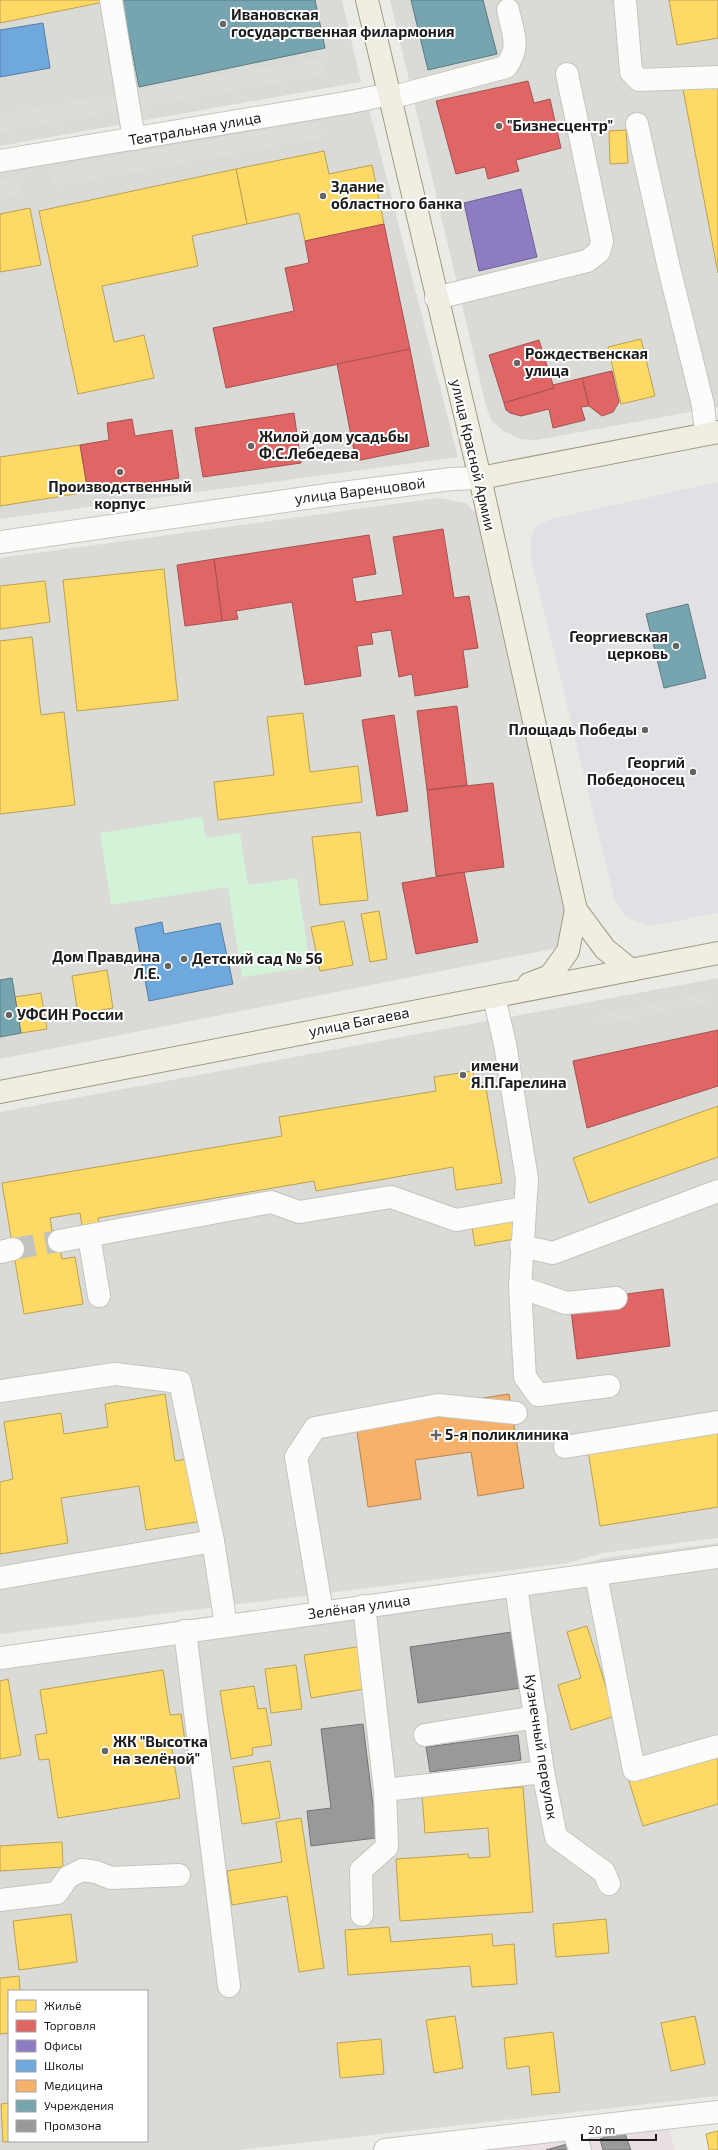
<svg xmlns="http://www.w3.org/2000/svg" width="718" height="2150" font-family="'Exo 2',sans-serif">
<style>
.residential{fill:#dadad7;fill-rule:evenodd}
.industrial{fill:#e9dfe3}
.park{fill:#d3f3d9}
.parking{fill:#dcdcd9}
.plaza{fill:#e2e0e5}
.homes{fill:#ffd966;stroke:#bba150}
.shops{fill:#e06666;stroke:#a65050}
.offices{fill:#8e7cc3;stroke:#6c6091}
.schools{fill:#6fa8dc;stroke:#567ea3}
.health{fill:#f6b26b;stroke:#b58554}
.public{fill:#76a5af;stroke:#5b7c83}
.industry{fill:#999;stroke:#747474}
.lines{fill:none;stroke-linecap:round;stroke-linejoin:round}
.minor-tunnel{stroke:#c2c2be;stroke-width:22;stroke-dasharray:22 11;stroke-linecap:butt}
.minor-casing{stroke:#c4c4c2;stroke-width:24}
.major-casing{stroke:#a19c82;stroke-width:24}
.minor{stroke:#fcfcfb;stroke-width:22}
.major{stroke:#f0ede3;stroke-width:22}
.poi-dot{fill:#656563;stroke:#fff;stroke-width:1.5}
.labels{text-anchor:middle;stroke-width:4;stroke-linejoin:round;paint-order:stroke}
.poi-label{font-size:15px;font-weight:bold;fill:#1d1d1d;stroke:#fff;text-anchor:start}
.street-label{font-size:15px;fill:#1d1d1d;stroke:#fff}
</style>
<rect width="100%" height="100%" fill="#ebebe6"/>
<g class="residential">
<polygon points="0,0 342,0 361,82 0,146"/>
<polygon points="390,0 718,0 718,407 536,440 521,439 503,431 491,420 486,406"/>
<polygon points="369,109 458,457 0,519 0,173"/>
<polygon points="438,498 466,503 486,524 577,944 0,1059 0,558"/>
<polygon points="718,978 718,1538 603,1553 568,1563 0,1634 0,1112"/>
<path d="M 718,1543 L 718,2096 L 239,2150 L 0,2150 L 0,1651 L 570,1568 L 603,1558 ZM 9,1991 L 147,1991 L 147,2141 L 9,2141 Z"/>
</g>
<polygon class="industrial" points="665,2112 675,2150 396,2150"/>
<polygon class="park" points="202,817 206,838 240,833 248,885 297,878 310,967 242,977 228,887 111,905 100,833"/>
<g class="parking">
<polygon points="322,58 325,75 0,132 0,114"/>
<polygon points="320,121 323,138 53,187 49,169"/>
<polygon points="17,177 20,195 0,198 0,180"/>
<polygon points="712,992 714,1001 599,1025 597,1015"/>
</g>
<polygon class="plaza" points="718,482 718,913 656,925 647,925 627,918 615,901 531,559 531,536 536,527 550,519"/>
<g class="homes">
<polygon points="0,0 103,0 104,2 0,23"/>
<polygon points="669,0 718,0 718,38 677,45"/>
<polygon points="718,82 718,273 683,89"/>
<polygon points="626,130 628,163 610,164 609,131"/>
<polygon points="324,151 329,174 372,165 384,224 305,241 299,213 247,224 236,169"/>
<polygon points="236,169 247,224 192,236 198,266 102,286 114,342 144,335 154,378 78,394 39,211"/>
<polygon points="30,208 41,265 0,272 0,214"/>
<polygon points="641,339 655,396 621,404 608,347"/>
<polygon points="80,445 88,492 0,506 0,457"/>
<polygon points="164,569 178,700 77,711 63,580"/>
<polygon points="45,581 50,622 0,629 0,586"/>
<polygon points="32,637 41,715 64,712 75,805 0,814 0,641"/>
<polygon points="303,713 310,772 358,766 362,802 218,820 214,782 274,775 267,717"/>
<polygon points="360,832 368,900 320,905 312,837"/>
<polygon points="379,911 387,959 370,962 361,914"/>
<polygon points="344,921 353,965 320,971 311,927"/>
<polygon points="107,970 113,1008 78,1014 72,976"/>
<polygon points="41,993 47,1029 21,1033 15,997"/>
<polygon points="473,1071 475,1084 485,1082 502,1183 456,1190 453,1167 316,1191 314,1181 98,1218 99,1224 82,1226 80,1213 50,1218 52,1231 57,1230 62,1259 75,1257 83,1304 24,1314 2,1183 282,1136 279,1117 436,1091 434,1077"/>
<polygon points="718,1106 718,1157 589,1203 573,1158"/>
<polygon points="516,1219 520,1238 475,1246 472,1227"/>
<polygon points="165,1394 175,1461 199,1457 209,1520 146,1530 139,1486 61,1498 68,1543 0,1554 0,1482 13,1479 4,1422 61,1413 64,1434 108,1427 105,1404"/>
<polygon points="718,1428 718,1507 600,1526 588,1450"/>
<polygon points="587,1626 615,1716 571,1730 558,1685 581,1678 567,1632"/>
<polygon points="363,1646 370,1688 311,1698 304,1655"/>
<polygon points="296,1665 302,1709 271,1713 265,1669"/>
<polygon points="163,1670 170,1715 181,1714 185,1741 171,1744 180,1798 58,1818 49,1759 39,1760 35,1735 47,1733 40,1690"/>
<polygon points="8,1679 21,1755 0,1759 0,1681"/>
<polygon points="254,1686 258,1709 266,1708 272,1745 252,1748 253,1755 231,1759 220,1691"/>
<polygon points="718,1752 718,1804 643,1826 628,1778"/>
<polygon points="270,1761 280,1818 242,1824 233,1767"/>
<polygon points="523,1787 533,1912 400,1921 396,1859 468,1854 469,1858 490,1857 488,1828 425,1833 422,1795"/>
<polygon points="301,1818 324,1968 299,1972 287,1896 232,1905 227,1871 282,1862 276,1822"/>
<polygon points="62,1842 63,1867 0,1871 0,1846"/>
<polygon points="71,1914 77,1962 19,1970 13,1921"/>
<polygon points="606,1919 609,1953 556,1957 553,1924"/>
<polygon points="389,1927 391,1942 492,1934 493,1946 514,1944 517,1984 472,1987 470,1966 348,1975 345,1930"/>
<polygon points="19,1976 20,1991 9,1991 9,2033 0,2034 0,1978"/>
<polygon points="455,2016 463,2068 434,2073 426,2020"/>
<polygon points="695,2016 705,2064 671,2071 661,2023"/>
<polygon points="553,2032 560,2092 532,2095 529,2066 507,2069 504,2038"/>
<polygon points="381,2039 384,2074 340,2078 337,2043"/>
<polygon points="9,2103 9,2141 28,2141 3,2142 1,2104"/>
<polygon points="718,2131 718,2150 709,2150 706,2134"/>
</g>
<g class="shops">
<polygon points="528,81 534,103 550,99 561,148 516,160 519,171 488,179 485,167 456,174 436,101"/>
<polygon points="384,224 410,349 226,388 213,328 294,311 285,268 309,263 305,241"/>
<polygon points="539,340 554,388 504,403 489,355"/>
<polygon points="410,349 429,446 356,461 337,364"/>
<polygon points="612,371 619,402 613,412 602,416 589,406 582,378"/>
<polygon points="582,378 589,406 581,407 585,420 553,428 549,409 521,416 510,413 506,410 504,403 554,388 553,385"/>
<polygon points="294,413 301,463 203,477 195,428"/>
<polygon points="132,419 135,436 172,430 179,478 88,492 80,445 109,440 107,423"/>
<polygon points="443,529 454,598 469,596 478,648 463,650 468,687 415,696 412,674 399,677 391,630 371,633 373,644 357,646 361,676 305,685 292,602 236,611 238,619 222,621 214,559 369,535 376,574 352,578 356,602 403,595 393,537"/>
<polygon points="214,559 222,621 185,626 177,565"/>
<polygon points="457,706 467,785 427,790 417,711"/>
<polygon points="394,715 408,811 377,816 362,720"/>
<polygon points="493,783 504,867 436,876 427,790"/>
<polygon points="464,872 478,942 416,954 402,883"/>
<polygon points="718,1030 718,1086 587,1128 573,1061"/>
<polygon points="663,1289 670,1346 577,1359 570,1302"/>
</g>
<polygon class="offices" points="521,189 537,257 479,271 464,203"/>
<g class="schools">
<polygon points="43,23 50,68 0,77 0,30"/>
<polygon points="162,922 164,934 220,923 233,984 149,1001 135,928"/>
</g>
<polygon class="health" points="509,1394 524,1488 478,1496 471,1452 415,1460 421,1499 368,1507 355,1418"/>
<g class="public">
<polygon points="122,0 315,0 325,48 139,87"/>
<polygon points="411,0 483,0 497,54 428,70"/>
<polygon points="688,604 706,678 664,688 646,614"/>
<polygon points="12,978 21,1033 0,1037 0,980"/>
</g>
<g class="industry">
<polygon points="512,1632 521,1688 418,1703 410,1647"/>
<polygon points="363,1724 373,1806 380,1805 384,1837 311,1846 307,1811 331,1808 321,1729"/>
<polygon points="518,1735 521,1760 430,1772 426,1747"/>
<polygon points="624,2131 631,2150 603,2150 600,2139"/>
<polygon points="574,2142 576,2150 546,2150"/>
</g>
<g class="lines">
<polyline class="minor-tunnel" points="13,1249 59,1241"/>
<defs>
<g id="minor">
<polyline points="111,0 134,139"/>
<polyline points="625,0 631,72 639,80 718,77"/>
<path d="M 390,98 L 506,67 C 521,46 513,34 508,10"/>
<polyline points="637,124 669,268 703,405 706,434"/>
<polyline points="0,161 351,102 390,94"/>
<polyline points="436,298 587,261 599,252 602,241 567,74"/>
<polyline points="0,542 327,495 451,479 480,478"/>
<polyline points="494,997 505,1044 527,1179 520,1287 566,1303 616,1298"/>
<polyline points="89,1236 99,1296"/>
<polyline points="59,1241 271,1202 299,1212 391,1197 456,1220 524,1208"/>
<polyline points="521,1246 553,1253 718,1191"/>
<polyline points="0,1252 13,1249"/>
<polyline points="520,1287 525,1377 538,1395 609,1386"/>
<polyline points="0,1391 115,1374 180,1382 213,1541 226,1625"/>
<polyline points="565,1447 718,1422"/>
<polyline points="596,1575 634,1770 718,1746"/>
<polyline points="0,1578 213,1541"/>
<polyline points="516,1586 543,1772 556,1837 604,1872 609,1884"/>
<polyline points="322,1612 296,1457 315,1428 438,1405 516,1413"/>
<polyline points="185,1631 229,1986"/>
<polyline points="0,1658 718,1557"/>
<polyline points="425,1735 536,1717"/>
<polyline points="385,1790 543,1772"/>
<polyline points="0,1900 57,1893 68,1877 82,1870 96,1872 111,1878 179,1875"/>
<polyline points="362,1915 361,1870 387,1847 385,1790 364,1606"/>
<polyline points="573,2129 580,2150"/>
<polyline points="385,2150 718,2112"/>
</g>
<g id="major">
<polyline points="367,0 480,478 576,910 605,949 631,970"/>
<polyline points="480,478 718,432"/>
<polyline points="529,984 550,976 568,951 576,910"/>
<polyline points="0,1092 718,953"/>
</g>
</defs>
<use href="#minor" class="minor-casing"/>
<use href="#major" class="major-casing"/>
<use href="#minor" class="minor"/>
<use href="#major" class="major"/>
</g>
<g class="poi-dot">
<circle cx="223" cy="24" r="4"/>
<circle cx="499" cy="126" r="4"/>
<circle cx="323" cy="196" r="4"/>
<circle cx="517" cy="363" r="4"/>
<circle cx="251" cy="446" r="4"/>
<circle cx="120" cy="472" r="4"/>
<circle cx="676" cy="646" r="4"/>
<circle cx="645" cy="730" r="4"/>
<circle cx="693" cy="772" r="4"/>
<circle cx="184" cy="959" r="4"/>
<circle cx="168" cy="966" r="4"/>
<circle cx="9" cy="1015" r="4"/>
<circle cx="463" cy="1075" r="4"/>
<path d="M434 1429h4v4h4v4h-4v4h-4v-4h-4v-4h4z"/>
<circle cx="105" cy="1751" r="4"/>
</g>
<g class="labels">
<g class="poi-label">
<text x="231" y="20">Ивановская<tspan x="231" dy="17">государственная филармония</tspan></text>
<text x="507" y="131">"Бизнесцентр"</text>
<text x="331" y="192">Здание<tspan x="331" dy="17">областного банка</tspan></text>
<text x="525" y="359">Рождественская<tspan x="525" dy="17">улица</tspan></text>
<text x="259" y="442">Жилой дом усадьбы<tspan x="259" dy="17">Ф.С.Лебедева</tspan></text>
<text x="120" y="492" text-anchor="middle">Производственный<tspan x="120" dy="17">корпус</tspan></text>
<text x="668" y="642" text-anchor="end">Георгиевская<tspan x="668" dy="17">церковь</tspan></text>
<text x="637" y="735" text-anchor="end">Площадь Победы</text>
<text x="685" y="768" text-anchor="end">Георгий<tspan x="685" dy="17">Победоносец</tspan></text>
<text x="160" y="962" text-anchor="end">Дом Правдина<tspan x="160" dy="17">Л.Е.</tspan></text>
<text x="192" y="964">Детский сад № 56</text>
<text x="17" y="1020">УФСИН России</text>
<text x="471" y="1071">имени<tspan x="471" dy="17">Я.П.Гарелина</tspan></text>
<text x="445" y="1440">5-я поликлиника</text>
<text x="113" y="1747">ЖК "Высотка<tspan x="113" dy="17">на зелёной"</tspan></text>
</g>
<g class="street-label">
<text transform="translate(195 129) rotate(-10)" y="5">Театральная улица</text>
<text transform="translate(473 455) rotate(77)" y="5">улица Красной Армии</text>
<text transform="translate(360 491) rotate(-7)" y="5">улица Варенцовой</text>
<text transform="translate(359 1022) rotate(-11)" y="5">улица Багаева</text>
<text transform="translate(359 1607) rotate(-8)" y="5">Зелёная улица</text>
<text transform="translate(541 1747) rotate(81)" y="5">Кузнечный переулок</text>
</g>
</g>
<rect x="8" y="1990" width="140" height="152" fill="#ffffff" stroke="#a5a5a5"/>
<rect x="16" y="2000" width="20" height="12" fill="#ffd966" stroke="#a5a5a5"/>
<text x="44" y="2010" font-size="12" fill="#1d1d1d">Жильё</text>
<rect x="16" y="2020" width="20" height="12" fill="#e06666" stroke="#a5a5a5"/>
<text x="44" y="2030" font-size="12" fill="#1d1d1d">Торговля</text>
<rect x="16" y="2040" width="20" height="12" fill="#8e7cc3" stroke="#a5a5a5"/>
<text x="44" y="2050" font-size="12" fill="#1d1d1d">Офисы</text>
<rect x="16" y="2060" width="20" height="12" fill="#6fa8dc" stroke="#a5a5a5"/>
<text x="44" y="2070" font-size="12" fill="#1d1d1d">Школы</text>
<rect x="16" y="2080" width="20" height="12" fill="#f6b26b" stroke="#a5a5a5"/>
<text x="44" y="2090" font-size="12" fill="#1d1d1d">Медицина</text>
<rect x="16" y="2100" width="20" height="12" fill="#76a5af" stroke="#a5a5a5"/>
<text x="44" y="2110" font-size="12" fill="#1d1d1d">Учреждения</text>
<rect x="16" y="2120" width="20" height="12" fill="#999999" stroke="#a5a5a5"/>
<text x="44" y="2130" font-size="12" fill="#1d1d1d">Промзона</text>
<path d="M582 2134v6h74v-6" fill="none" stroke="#1d1d1d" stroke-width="2"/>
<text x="588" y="2134" font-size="12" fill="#1d1d1d" stroke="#ffffff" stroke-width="3" paint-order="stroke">20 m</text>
</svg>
